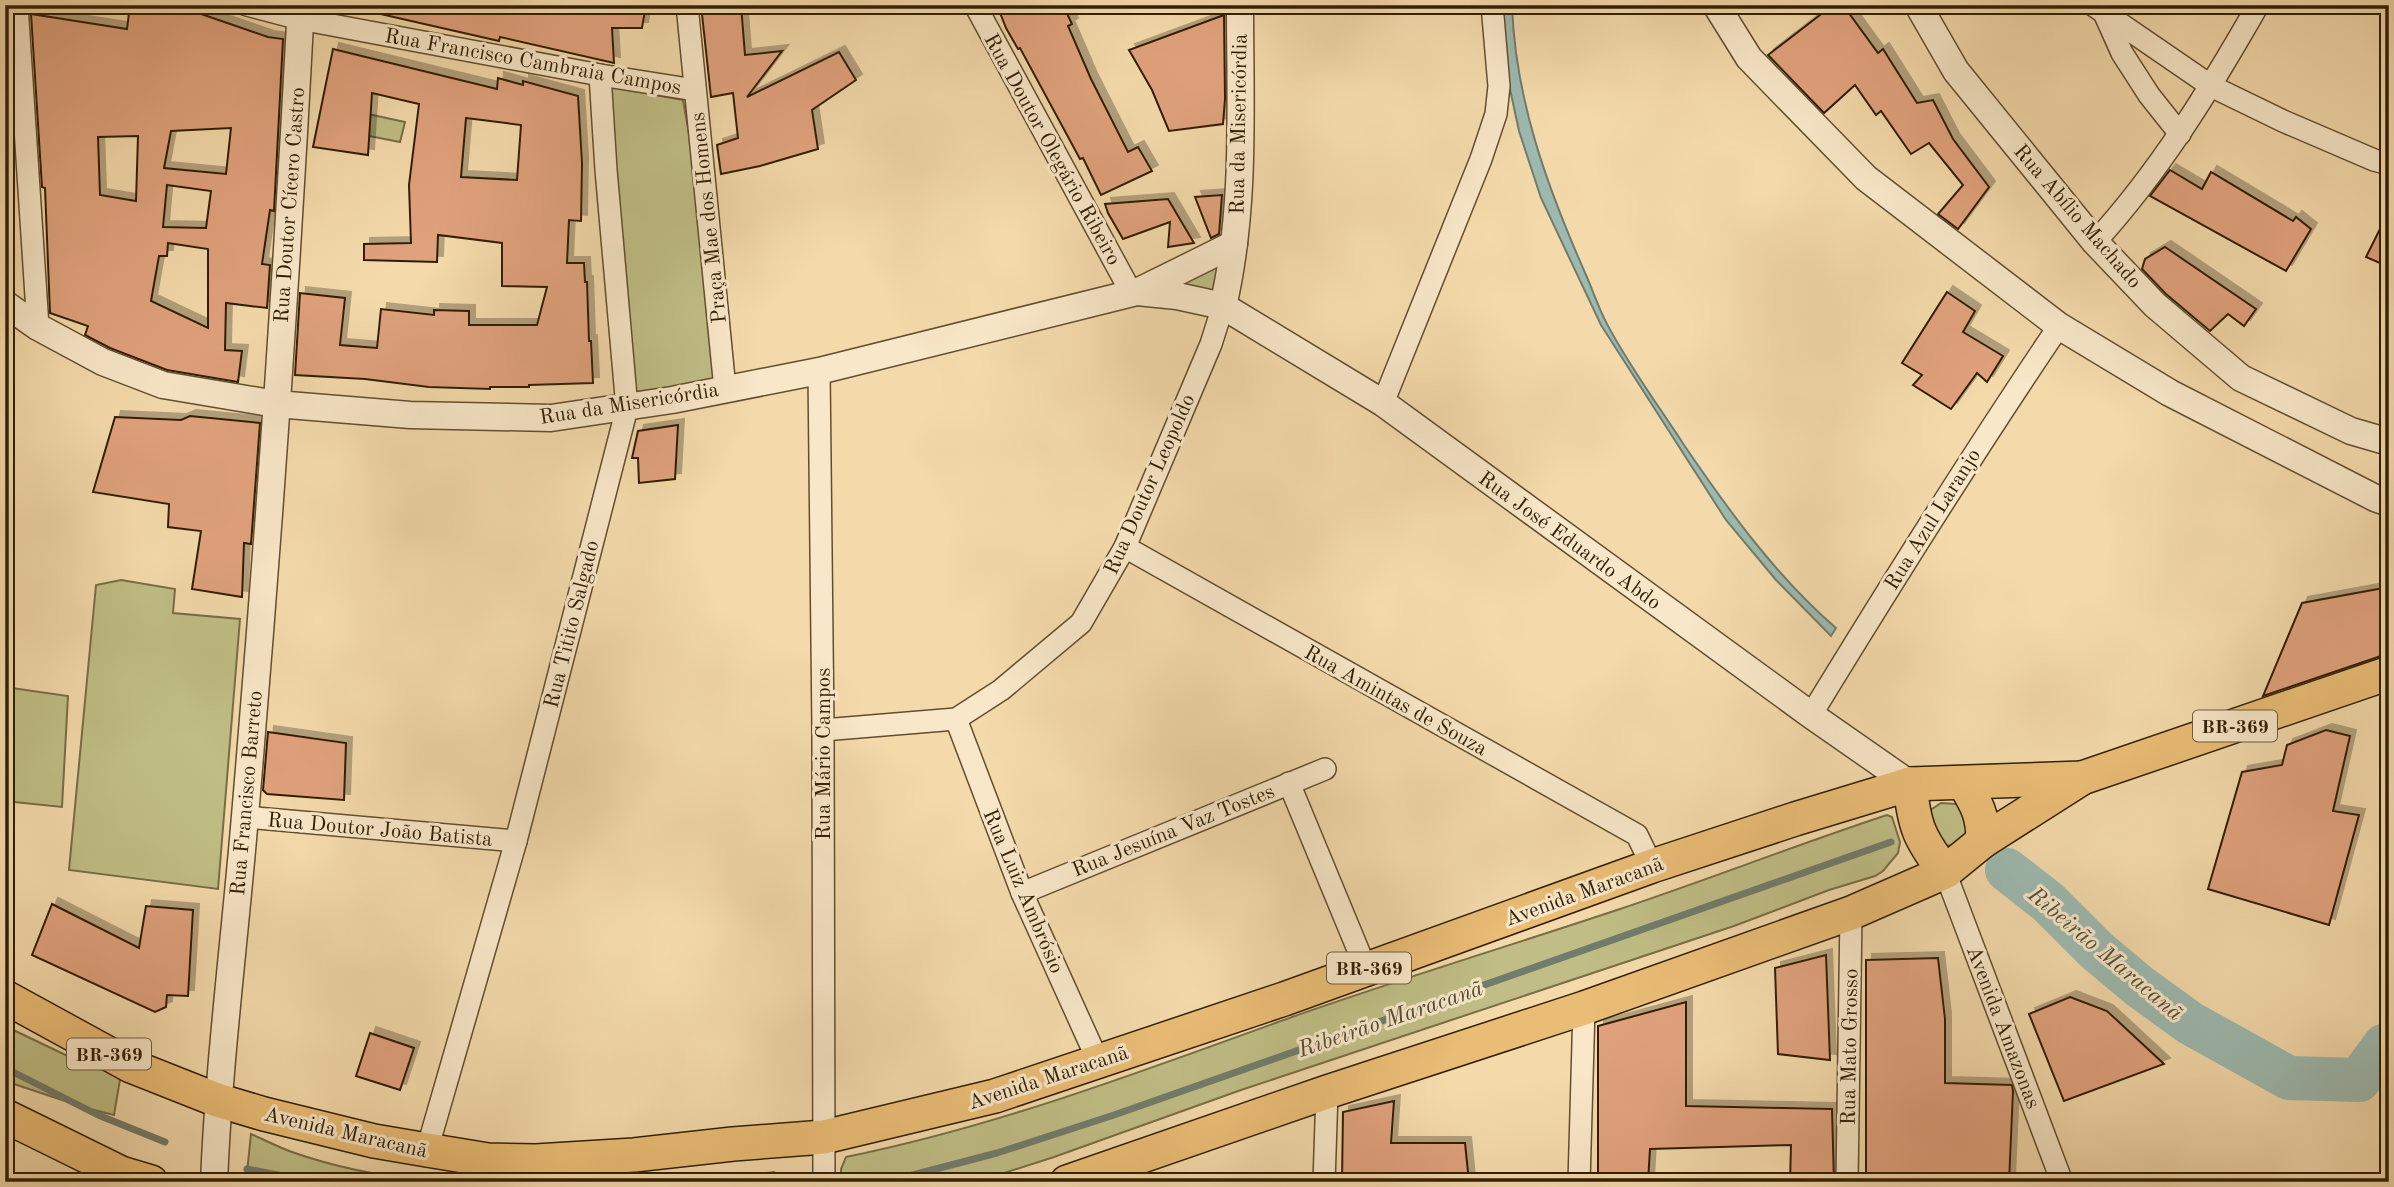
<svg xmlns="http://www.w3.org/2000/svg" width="2394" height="1187" font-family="'Old Standard TT',serif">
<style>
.green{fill:#c0be86;stroke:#786e46;stroke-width:2}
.water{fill:#9dbab0;stroke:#727c6c;stroke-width:2}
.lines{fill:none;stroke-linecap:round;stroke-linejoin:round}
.stream{stroke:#727c6c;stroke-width:7}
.river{stroke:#9dbab0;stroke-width:44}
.building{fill:#e0a27d;stroke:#311f06;stroke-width:2;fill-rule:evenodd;filter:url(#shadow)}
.minor-casing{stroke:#624e2f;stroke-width:24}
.tertiary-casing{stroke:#624e2f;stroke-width:29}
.primary-casing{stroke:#311f06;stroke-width:36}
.minor{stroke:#f8e7c8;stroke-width:21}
.tertiary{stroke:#f8e7c8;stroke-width:26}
.primary{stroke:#eabd76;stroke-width:33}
.labels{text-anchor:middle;stroke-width:6;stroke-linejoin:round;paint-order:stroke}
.shield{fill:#f8e7c8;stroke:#6d5b40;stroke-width:2}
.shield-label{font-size:19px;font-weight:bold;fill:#311f06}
.street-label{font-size:21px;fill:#311f06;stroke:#f8e7c8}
.water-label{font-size:23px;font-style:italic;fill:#514e39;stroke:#f8e7c8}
</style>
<defs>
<filter id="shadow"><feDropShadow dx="6" dy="-6" stdDeviation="0" flood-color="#0004"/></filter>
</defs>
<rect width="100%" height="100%" fill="#f4daab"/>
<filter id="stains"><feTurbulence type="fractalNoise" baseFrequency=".00286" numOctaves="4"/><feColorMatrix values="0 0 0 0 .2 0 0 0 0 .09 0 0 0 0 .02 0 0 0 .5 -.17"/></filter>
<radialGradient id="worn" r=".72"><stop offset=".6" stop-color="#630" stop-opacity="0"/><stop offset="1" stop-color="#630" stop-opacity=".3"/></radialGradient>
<g class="green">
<polygon points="607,86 683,100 693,156 716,384 636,397"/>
<polygon points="368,114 405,122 400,142 364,135"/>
<polygon points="1227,251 1221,297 1189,291 1181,275"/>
<polygon points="121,580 175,589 173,613 240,619 218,889 69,870 96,585"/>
<polygon points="5,687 68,696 62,807 5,801"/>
<polygon points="1941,803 1956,804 1967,814 1966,835 1956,845 1941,846 1929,811"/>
<path d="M 1887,815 L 1892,817 L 1900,842 L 1898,853 L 1883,871 L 1875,876 L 1829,890 L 1734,926 L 1241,1090 L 1054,1157 L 976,1182 L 841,1182 L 841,1169 L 846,1157 C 999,1126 1145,1070 1292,1017 C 1400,979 1509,946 1617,910 C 1707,880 1796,845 1887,815 Z"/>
<polygon points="5,1026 76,1060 121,1074 114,1115 86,1108 5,1081"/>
<path d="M 251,1134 C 265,1140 278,1147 292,1152 C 337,1168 386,1177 433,1182 L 246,1182 Z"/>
<polygon points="774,1172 778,1175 779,1182 700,1182"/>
</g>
<path class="water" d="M 1503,5 L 1512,5 C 1515,100 1548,189 1586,275 C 1593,291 1599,309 1607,324 C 1629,366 1658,405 1684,445 C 1729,511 1776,576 1836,628 L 1831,636 L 1776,580 L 1726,520 L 1601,325 L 1541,198 L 1519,131 L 1505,66 Z"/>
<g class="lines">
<g class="stream">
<polyline points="5,1068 98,1115 165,1142"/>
<polyline points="247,1169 314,1182"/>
<polyline points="886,1182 997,1153 1114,1115 1891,842"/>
</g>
<polyline class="river" points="2007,870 2048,902 2096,950 2139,986 2190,1023 2289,1078 2359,1080 2384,1046 2389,1044"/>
</g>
<g class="building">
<path d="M 130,5 L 175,5 L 268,37 L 283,39 L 274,211 L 270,210 L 262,264 L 270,265 L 267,308 L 226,303 L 225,350 L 242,351 L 238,382 L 167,370 L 110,348 L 85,335 L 88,326 L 50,313 L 45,188 L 42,187 L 31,14 L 127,29 ZM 231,128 L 226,174 L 164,168 L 171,131 ZM 138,136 L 136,201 L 100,195 L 98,137 ZM 167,185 L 211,191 L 206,228 L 163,227 ZM 168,243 L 208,249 L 208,328 L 151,301 L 159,256 L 167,256 Z"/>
<polygon points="377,5 646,5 642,28 612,28 614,63 500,37 499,41 376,13"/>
<polygon points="701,5 741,5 745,55 782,51 747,97 839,52 856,80 812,110 818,149 760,166 721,174 717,145 738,138 733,93 711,97"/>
<polygon points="997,5 1063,5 1072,24 1068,26 1091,79 1128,152 1138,147 1152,171 1101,195 1083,158 1080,159 1020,48 1018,49 1006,28"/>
<polygon points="1833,5 1843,5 1878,53 1883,49 1917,103 1933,100 1953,139 1989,187 1958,229 1938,214 1963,185 1929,143 1911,154 1881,111 1876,115 1855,85 1824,113 1768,55"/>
<polygon points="1224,15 1225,99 1223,124 1169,131 1152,90 1129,50"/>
<path d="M 333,49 L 497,89 L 498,78 L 523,85 L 523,81 L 578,96 L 582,163 L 581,221 L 569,220 L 567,263 L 584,263 L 585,282 L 587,282 L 589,341 L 591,341 L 593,383 L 529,385 L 529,387 L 490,387 L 490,389 L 429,387 L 365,379 L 295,375 L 300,293 L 345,298 L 340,345 L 377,348 L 381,309 L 434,315 L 434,310 L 469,311 L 469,325 L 537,325 L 547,287 L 502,286 L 502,243 L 438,235 L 437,262 L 364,260 L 364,244 L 411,243 L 409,185 L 419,104 L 372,93 L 368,155 L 313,147 ZM 466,118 L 521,125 L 517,180 L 461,177 Z"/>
<polygon points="2170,170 2202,189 2211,172 2293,221 2296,217 2311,229 2286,271 2150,196"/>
<polygon points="1222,195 1219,234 1211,238 1195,197"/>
<polygon points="1168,199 1194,243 1168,247 1170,222 1123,239 1108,213 1105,204"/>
<polygon points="2389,211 2389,267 2366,257"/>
<polygon points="2165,247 2256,309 2244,326 2228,314 2210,331 2166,294 2142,269 2145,259"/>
<polygon points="1947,292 1975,311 1963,332 2003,356 1987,382 1977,373 1951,409 1913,385 1922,375 1902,363"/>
<polygon points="190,416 260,423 251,544 244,543 242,597 192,589 201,531 168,527 169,504 93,492 115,417 181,420"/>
<polygon points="678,425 675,479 639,483 638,458 632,458 638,431"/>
<polygon points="2389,587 2389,645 2384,655 2263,696 2302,603"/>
<polygon points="2326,730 2350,736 2333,811 2359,815 2329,925 2208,889 2242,772 2282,765 2287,745"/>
<polygon points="268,732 346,743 344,800 267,794 263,790"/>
<polygon points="52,904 139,948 146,906 193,910 188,996 167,995 166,1007 155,1012 32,955"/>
<polygon points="1826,955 1830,1060 1778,1054 1775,968"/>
<polygon points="1938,958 1945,1019 1945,1083 2012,1085 2013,1091 2009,1182 1866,1182 1866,960"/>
<polygon points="2070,997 2107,1011 2164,1064 2064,1101 2029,1014"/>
<polygon points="1686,1002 1686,1106 1832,1109 1834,1182 1790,1182 1791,1145 1650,1149 1648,1182 1598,1182 1598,1026"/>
<polygon points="370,1033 414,1048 400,1090 356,1076"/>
<polygon points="1394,1101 1391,1143 1465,1143 1469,1182 1342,1182 1343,1112"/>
</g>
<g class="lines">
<defs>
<g id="minor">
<polyline points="17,5 38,327"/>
<polyline points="247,5 300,19 600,75 695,90"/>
<polyline points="687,5 725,389"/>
<polyline points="975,5 1132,294"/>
<polyline points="2093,5 2211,86 2283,121 2374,160 2389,164"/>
<polyline points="2105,15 2122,53 2149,95 2180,134"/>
<path d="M 2095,242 C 2160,171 2210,89 2258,5"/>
<polyline points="819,371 823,730 824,1182"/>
<polyline points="1383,403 1481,159 1496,114 1499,86 1492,5"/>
<polyline points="1125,547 1637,835 1652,866"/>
<path d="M 1811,715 C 1891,584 1973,453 2059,326"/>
<polyline points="956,719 1022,893 1098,1061"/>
<polyline points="823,730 956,719 1001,690 1081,623 1125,547 1211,344 1223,306"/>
<polyline points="1289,783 1366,969"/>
<polyline points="245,817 516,841"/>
<polyline points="1945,872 2062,1182"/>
<polyline points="1022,893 1325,769"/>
<polyline points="427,1150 516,841 627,408 606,170 600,75"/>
<polyline points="1324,1182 1327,1092"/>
<polyline points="1579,1182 1584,1008"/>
<polyline points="1847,1182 1851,913"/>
</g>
<g id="tertiary">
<polyline points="1716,5 1749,58 1866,178 2059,326 2170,393 2375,498 2389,503"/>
<polyline points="1918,5 1956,71 2095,242 2155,305 2241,378 2351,431 2389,442"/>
<polyline points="1137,292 1177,296 1223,306 1383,403 1811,715 1910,784"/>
<polyline points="5,304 38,327 103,362 163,385 276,404 410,415 551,418 672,400 819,371 1137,292 1234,244"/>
<path d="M 1223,306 C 1246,208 1240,105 1240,5"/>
<path d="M 214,1182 C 219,1059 235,938 245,816 C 268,546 287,275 301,5"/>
</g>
<g id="primary">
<path d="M 1964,783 C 1977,805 1983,815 1983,841"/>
<path d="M 1910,784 C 1914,826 1919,838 1945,872"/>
<polyline points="5,997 131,1066 217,1100 264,1114 374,1141 427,1150 488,1160 536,1161 634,1155 733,1144 824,1137 995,1096 1284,999 1652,866 1795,819 1910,784 2082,778"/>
<polyline points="5,1116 121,1173 151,1182"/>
<polyline points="1067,1182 1327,1092 1584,1008 1851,913 1945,872 1983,841 2082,778 2389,673"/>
</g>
</defs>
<use href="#minor" class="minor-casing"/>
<use href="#tertiary" class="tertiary-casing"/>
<use href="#primary" class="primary-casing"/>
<use href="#minor" class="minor"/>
<use href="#tertiary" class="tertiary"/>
<use href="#primary" class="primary"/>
</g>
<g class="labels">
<g class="shield">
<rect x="2193" y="710.5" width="84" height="31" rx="5"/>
<rect x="1327" y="952.5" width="84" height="31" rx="5"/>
<rect x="67" y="1038.5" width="84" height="31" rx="5"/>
</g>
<g class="shield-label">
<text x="2235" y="733">BR-369</text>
<text x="1369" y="975">BR-369</text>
<text x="109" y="1061">BR-369</text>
</g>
<g class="street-label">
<text transform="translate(533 61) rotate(10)" y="7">Rua Francisco Cambraia Campos</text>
<text transform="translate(1238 124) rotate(-89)" y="7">Rua da Misericórdia</text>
<text transform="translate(1053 149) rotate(61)" y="7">Rua Doutor Olegário Ribeiro</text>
<text transform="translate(289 205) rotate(-86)" y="7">Rua Doutor Cícero Castro</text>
<text transform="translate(2078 216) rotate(49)" y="7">Rua Abílio Machado</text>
<text transform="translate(708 218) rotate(-96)" y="7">Praça Mae dos Homens</text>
<text transform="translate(629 403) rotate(-9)" y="7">Rua da Misericórdia</text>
<text transform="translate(1149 484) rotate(-66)" y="7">Rua Doutor Leopoldo</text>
<text transform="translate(1932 519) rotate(-58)" y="7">Rua Azul Laranjo</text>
<text transform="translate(1570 540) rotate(36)" y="7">Rua José Eduardo Abdo</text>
<text transform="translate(571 624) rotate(-76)" y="7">Rua Titito Salgado</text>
<text transform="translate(1396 700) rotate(29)" y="7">Rua Amintas de Souza</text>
<text transform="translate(823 754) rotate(-90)" y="7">Rua Mário Campos</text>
<text transform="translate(246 793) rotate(-85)" y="7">Rua Francisco Barreto</text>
<text transform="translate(380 829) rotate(5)" y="7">Rua Doutor João Batista</text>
<text transform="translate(1173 830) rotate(-22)" y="7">Rua Jesuína Vaz Tostes</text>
<text transform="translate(1024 891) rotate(67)" y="7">Rua Luiz Ambrósio</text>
<text transform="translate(1584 891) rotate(-20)" y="7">Avenida Maracanã</text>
<text transform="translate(2004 1027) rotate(69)" y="7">Avenida Amazonas</text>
<text transform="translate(1849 1047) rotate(-89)" y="7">Rua Mato Grosso</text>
<text transform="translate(1048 1077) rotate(-18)" y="7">Avenida Maracanã</text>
<text transform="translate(346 1132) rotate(13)" y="7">Avenida Maracanã</text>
</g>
<g class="water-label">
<text transform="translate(2106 953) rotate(40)" y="8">Ribeirão Maracanã</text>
<text transform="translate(1390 1018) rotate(-19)" y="8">Ribeirão Maracanã</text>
</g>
</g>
<rect width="2394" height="1187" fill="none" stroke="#f4daab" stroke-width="28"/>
<rect x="7" y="7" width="2380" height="1173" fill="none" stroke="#311f06" stroke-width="3.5"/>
<rect x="14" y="14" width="2366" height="1159" fill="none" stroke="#311f06" stroke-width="2"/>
<rect width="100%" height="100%" filter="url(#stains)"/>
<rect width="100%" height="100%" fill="url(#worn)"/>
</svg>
